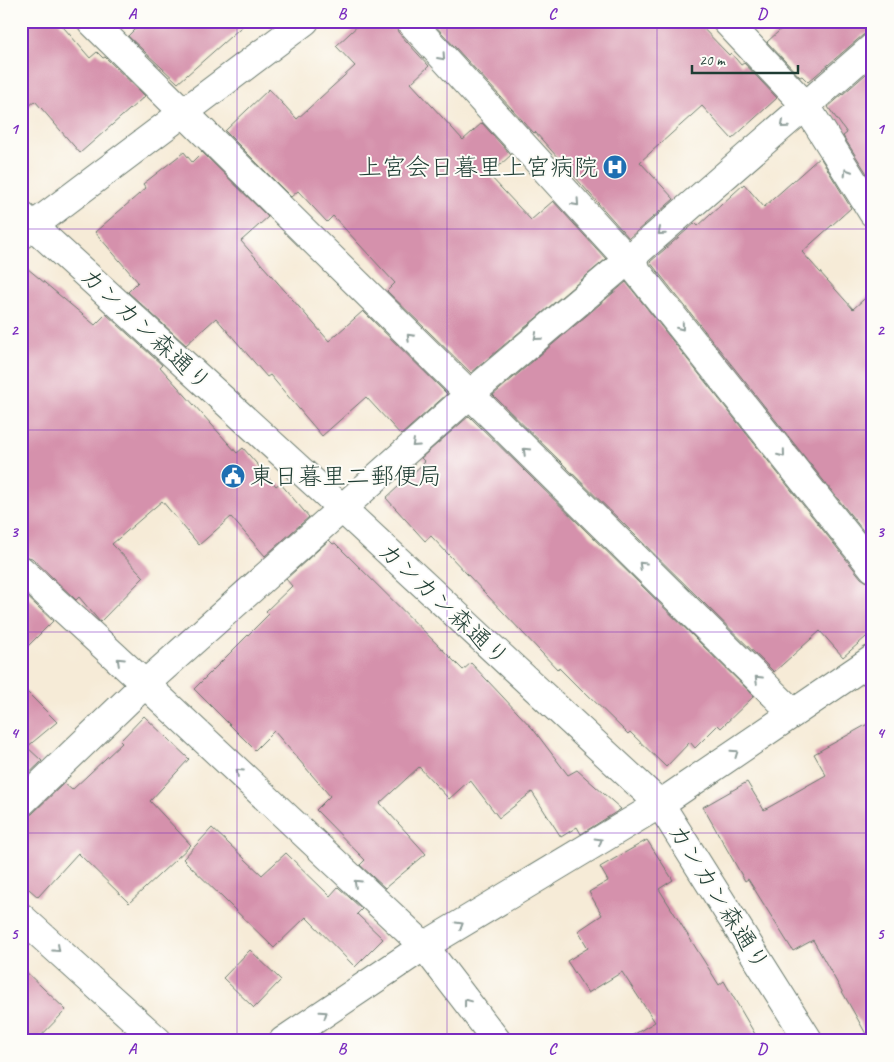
<svg xmlns="http://www.w3.org/2000/svg" width="894" height="1062" font-family="Caveat,'Klee One',sans-serif">
<style>
.industrial{fill:#d1bdc9}
.building{fill:#d591ac}
.lines{fill:none;stroke-linecap:round;stroke-linejoin:round}
.minor-casing{stroke:#6a7a6d;stroke-width:30}
.minor{stroke:#fff;stroke-width:28}
.oneway{stroke:#8f9e9a}
.grid{fill:none;stroke:#7b2cbf;stroke-width:1;stroke-opacity:0.55}
.labels{text-anchor:middle;stroke-width:4;stroke-linejoin:round;paint-order:stroke}
.poi-label{font-size:24px;fill:#1f3d34;stroke:#fdfcf7;text-anchor:end}
.street-label{font-size:24px;fill:#1f3d34;stroke:#fdfcf7}
.neatline{fill:none;stroke:#7b2cbf;stroke-width:2}
.grid-label{font-size:16px;text-anchor:middle;font-weight:bold;fill:#7b2cbf}
</style>
<rect width="100%" height="100%" fill="#fdfcf7"/>
<filter id="ink" filterUnits="userSpaceOnUse"><feTurbulence type="fractalNoise" baseFrequency=".02" numOctaves="2"/><feDisplacementMap in="SourceGraphic" scale="10" xChannelSelector="R" yChannelSelector="G"/><feConvolveMatrix kernelMatrix="1 2 1 2 8 2 1 2 1" color-interpolation-filters="sRGB"/></filter>
<filter id="wash" filterUnits="userSpaceOnUse"><feTurbulence type="fractalNoise" baseFrequency=".0096" numOctaves="4" result="noise"/><feDisplacementMap in="SourceGraphic" scale="20" xChannelSelector="R" yChannelSelector="G"/><feGaussianBlur stdDeviation="1.12" result="paint"/><feColorMatrix in="noise" values="0 0 0 0 0 0 0 0 0 0 0 0 0 0 0 0 0 1.4 0 .05"/><feComposite in="paint" operator="in"/></filter>
<g filter="url(#wash)">
<rect width="100%" height="100%" fill="#f6ebd7"/>
<polygon class="industrial" points="747,21 773,21 759,34"/>
<g id="blocks">
<g class="building">
<polygon points="21,21 58,21 90,58 97,52 103,58 105,57 145,96 80,153 35,101 21,113"/>
<polygon points="143,21 248,21 178,83 128,36"/>
<polygon points="363,21 395,21 398,32 429,66 411,83 463,140 482,123 511,155 489,175 531,220 553,201 606,259 471,373 387,291 395,283 333,216 327,222 298,191 291,197 225,131 269,89 297,119 355,66 336,46"/>
<polygon points="431,21 696,21 729,55 731,53 741,65 744,63 777,98 732,139 702,106 640,162 674,199 629,238 535,132 534,133"/>
<polygon points="790,21 873,21 873,32 863,35 808,82 802,76 800,77 767,42"/>
<polygon points="873,68 873,183 843,136 847,133 828,107"/>
<polygon points="184,152 192,162 202,152 268,217 241,241 329,341 363,311 447,394 401,435 366,397 322,436 270,375 267,377 216,318 186,345 128,292 138,282 95,232 146,188 143,184"/>
<polygon points="820,157 851,208 802,252 853,309 873,291 873,543 650,262 695,223 698,226 744,184 764,207"/>
<polygon points="21,263 95,325 106,314 162,365 160,367 237,453 243,448 276,486 280,483 309,517 265,556 231,517 199,545 162,501 112,544 144,577 100,622 79,597 76,600 32,558 21,555"/>
<polygon points="626,282 861,578 867,582 873,583 873,631 843,657 820,631 774,672 493,395"/>
<polygon points="469,416 754,696 721,728 718,725 695,748 690,742 666,767 630,732 628,734 584,691 583,692 559,668 558,670 431,536 425,541 386,498 425,462 421,458"/>
<polygon points="329,540 333,544 335,543 463,670 471,663 533,729 568,775 577,770 621,809 581,834 577,827 561,837 532,792 499,818 470,780 449,799 419,767 380,803 426,854 385,888 360,865 365,860 316,810 330,796 274,731 255,750 194,689 269,614 266,611 292,586 286,579"/>
<polygon points="21,591 53,621 21,653"/>
<polygon points="21,686 57,722 27,747 42,761 21,781"/>
<polygon points="144,716 189,759 150,801 191,845 129,903 78,853 38,897 21,882 21,818 32,814 64,783 72,790 122,743 120,741"/>
<polygon points="873,721 873,1041 870,1041 813,940 793,951 748,879 745,881 703,807 747,782 764,810 826,775 814,754"/>
<polygon points="212,828 262,875 286,853 330,896 338,887 362,909 357,914 383,939 355,967 306,917 274,948 183,859"/>
<polygon points="647,840 673,880 659,889 719,985 724,981 759,1041 623,1041 655,1022 622,972 588,993 567,961 588,948 578,931 602,915 589,892 608,881 600,867"/>
<polygon points="250,950 281,980 254,1008 223,978"/>
<polygon points="21,967 66,1010 36,1041 21,1041"/>
</g>
</g>
</g>
<g filter="url(#ink)">
<use href="#blocks" fill-opacity="0" stroke="#6a7a6d" stroke-width="1"/>
<g class="lines">
<defs>
<g id="minor">
<polyline points="91,21 793,713"/>
<polyline points="410,21 628,260 873,568"/>
<polyline points="726,21 806,106 873,213"/>
<polyline points="21,215 321,489 660,804 809,1041"/>
<polyline points="21,235 305,21"/>
<polyline points="21,570 145,684 424,946 497,1041"/>
<polyline points="21,803 145,684 469,395 628,260 873,47"/>
<polyline points="21,917 158,1041"/>
<polyline points="283,1041 424,946 660,804 873,659"/>
</g>
</defs>
<use href="#minor" class="minor-casing"/>
<use href="#minor" class="minor"/>
</g>
<defs><path id="oneway-chevron" d="M-2-3.5L2.5 0L-2 3.5" fill="none" stroke-width="1.6" stroke-linecap="round" stroke-linejoin="round" transform="scale(1.25)"/></defs>
<g class="oneway">
<use href="#oneway-chevron" transform="translate(442 57) rotate(48)"/>
<use href="#oneway-chevron" transform="translate(784 125) rotate(139)"/>
<use href="#oneway-chevron" transform="translate(847 172) rotate(-122)"/>
<use href="#oneway-chevron" transform="translate(576 203) rotate(48)"/>
<use href="#oneway-chevron" transform="translate(661 232) rotate(139)"/>
<use href="#oneway-chevron" transform="translate(681 327) rotate(51)"/>
<use href="#oneway-chevron" transform="translate(410 337) rotate(-135)"/>
<use href="#oneway-chevron" transform="translate(537 337) rotate(140)"/>
<use href="#oneway-chevron" transform="translate(415 444) rotate(138)"/>
<use href="#oneway-chevron" transform="translate(526 451) rotate(-136)"/>
<use href="#oneway-chevron" transform="translate(782 454) rotate(51)"/>
<use href="#oneway-chevron" transform="translate(642 565) rotate(-136)"/>
<use href="#oneway-chevron" transform="translate(120 661) rotate(-137)"/>
<use href="#oneway-chevron" transform="translate(758 679) rotate(-136)"/>
<use href="#oneway-chevron" transform="translate(735 753) rotate(-35)"/>
<use href="#oneway-chevron" transform="translate(239 772) rotate(-137)"/>
<use href="#oneway-chevron" transform="translate(599 841) rotate(-31)"/>
<use href="#oneway-chevron" transform="translate(357 883) rotate(-137)"/>
<use href="#oneway-chevron" transform="translate(460 925) rotate(-31)"/>
<use href="#oneway-chevron" transform="translate(57 949) rotate(42)"/>
<use href="#oneway-chevron" transform="translate(467 1002) rotate(-127)"/>
<use href="#oneway-chevron" transform="translate(324 1014) rotate(-34)"/>
</g>
</g>
<path class="grid" d="M 237,21 L 237,1041M 447,21 L 447,1041M 657,21 L 657,1041M 21,229 L 873,229M 21,430 L 873,430M 21,632 L 873,632M 21,833 L 873,833"/>
<defs>
<symbol id="hospital-disc" viewBox="-11 -11 22 22"><circle r="9.5" fill="#1f6fb2" stroke="#fdfcf7"/><path d="M-5-5h3v3.5h4V-5h3V5h-3V1.5h-4V5h-3Z" fill="#fff"/></symbol>
<symbol id="civic-disc" viewBox="-11 -11 22 22"><circle r="9.5" fill="#1f6fb2" stroke="#fdfcf7"/><path d="M-.6-6.5H3V-4.5H.6V-3L4-1V1h2V6H-6V1h2V-1L-.6-3ZM-1.2 2.5V6h2.4V2.5Z" fill="#fff"/></symbol>
</defs>
<g fill-rule="evenodd">
<use href="#hospital-disc" x="601" y="153" width="28" height="28"/>
<use href="#civic-disc" x="219" y="462" width="28" height="28"/>
</g>
<g class="labels">
<g class="poi-label">
<text x="598" y="175">上宮会日暮里上宮病院</text>
<text x="250" y="484" text-anchor="start">東日暮里二郵便局</text>
</g>
<g class="street-label">
<text transform="translate(146 329) rotate(43)" y="8">カンカン森通り</text>
<text transform="translate(444 604) rotate(43)" y="8">カンカン森通り</text>
<text transform="translate(719 897) rotate(58)" y="8">カンカン森通り</text>
</g>
</g>
<rect width="894" height="1062" fill="none" stroke="#fdfcf7" stroke-width="55"/>
<path d="M692 65v8h106v-8" fill="none" stroke="#1f3d34" stroke-width="2.5"/>
<text x="699" y="65" font-size="15" fill="#1f3d34" stroke="#fdfcf7" stroke-width="4" paint-order="stroke">20 m</text>
<rect x="28" y="28" width="838" height="1006" class="neatline"/>
<g class="grid-label">
<text x="132" y="19">A</text>
<text x="342" y="19">B</text>
<text x="552" y="19">C</text>
<text x="762" y="19">D</text>
<text x="14" y="134">1</text>
<text x="880" y="134">1</text>
<text x="14" y="335">2</text>
<text x="880" y="335">2</text>
<text x="14" y="537">3</text>
<text x="880" y="537">3</text>
<text x="14" y="738">4</text>
<text x="880" y="738">4</text>
<text x="14" y="939">5</text>
<text x="880" y="939">5</text>
<text x="132" y="1054">A</text>
<text x="342" y="1054">B</text>
<text x="552" y="1054">C</text>
<text x="762" y="1054">D</text>
</g>
</svg>
